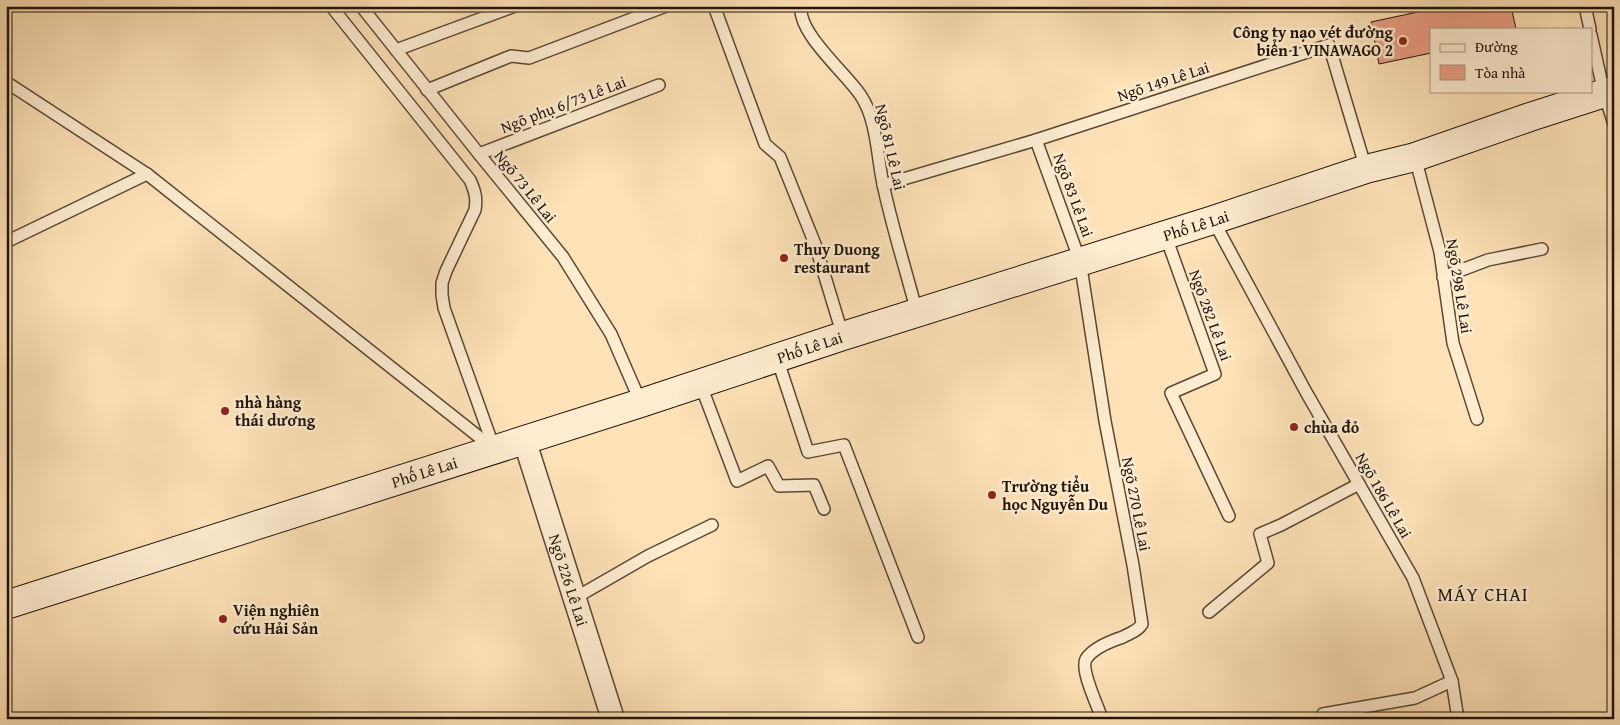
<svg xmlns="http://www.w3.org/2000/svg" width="1620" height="725" font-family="'Gentium Book Plus',serif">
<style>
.building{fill:#eb9f86;stroke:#20140b}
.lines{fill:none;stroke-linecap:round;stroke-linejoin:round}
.lane-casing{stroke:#584836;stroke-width:14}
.street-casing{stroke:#584836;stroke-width:25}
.secondary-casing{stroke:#20140b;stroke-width:30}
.lane{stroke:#feecd0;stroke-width:11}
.street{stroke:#feecd0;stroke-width:22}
.secondary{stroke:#feecd0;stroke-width:28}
.poi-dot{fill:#8f2418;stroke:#feecd0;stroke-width:2}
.labels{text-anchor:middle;stroke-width:5;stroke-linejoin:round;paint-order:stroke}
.poi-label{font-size:16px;font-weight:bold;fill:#20140b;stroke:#feecd0;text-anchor:start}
.street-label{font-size:16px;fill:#20140b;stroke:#feecd0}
.quarter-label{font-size:19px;letter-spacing:1px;fill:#20140b;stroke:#feecd0}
</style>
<rect width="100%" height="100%" fill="#fee2b7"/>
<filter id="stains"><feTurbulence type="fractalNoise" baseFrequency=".004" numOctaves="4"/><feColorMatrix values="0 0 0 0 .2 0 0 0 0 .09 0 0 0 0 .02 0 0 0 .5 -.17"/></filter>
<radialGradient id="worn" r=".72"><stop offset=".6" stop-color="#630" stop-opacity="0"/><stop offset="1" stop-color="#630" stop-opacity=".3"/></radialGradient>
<polygon class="building" points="1446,6 1511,6 1516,29 1431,29 1431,53 1379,64 1371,22"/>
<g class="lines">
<defs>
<g id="lane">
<path d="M 331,6 L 470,180 C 475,191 477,198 475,210 L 446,271 L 442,283 L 442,295 L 444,308 L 494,448"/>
<polyline points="361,6 479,154 563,257 611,334 641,403"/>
<polyline points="714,6 765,144 780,157 815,244 843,336"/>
<path d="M 801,6 C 797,33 847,74 861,96 C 877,120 877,156 883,184 C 892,227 906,270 917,313"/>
<polyline points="1585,6 1590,29"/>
<polyline points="1591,35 1604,93 1614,124"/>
<polyline points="396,50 515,6"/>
<polyline points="6,82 147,174 493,448"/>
<polyline points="427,90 511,56 529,58 666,6"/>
<path d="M 1036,140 L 1080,261 L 1105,421 L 1133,565 L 1142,624 C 1138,631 1130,633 1123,637 C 1111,641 1093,648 1086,659 C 1080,670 1098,706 1102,719"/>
<polyline points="479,154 659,85"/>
<polyline points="1415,157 1440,252 1453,343 1477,419"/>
<polyline points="883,185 1036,140 1329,45 1366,169"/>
<polyline points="1213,220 1306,392 1413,578 1452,681 1458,719"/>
<polyline points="1165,234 1215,374 1171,393 1229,516"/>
<polyline points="6,242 147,174"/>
<polyline points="1443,277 1488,260 1542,249"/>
<polyline points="777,358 808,452 844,445 918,637"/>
<polyline points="700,383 737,481 768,466 779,486 814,485 824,509"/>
<polyline points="575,598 648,556 712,525"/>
<polyline points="1209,612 1268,563 1260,534 1281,525 1359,484"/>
<polyline points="1323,719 1323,714 1415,698 1452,681"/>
</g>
<g id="street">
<path id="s1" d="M 524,439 L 613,719"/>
</g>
<g id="secondary">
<path id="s2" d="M 6,605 L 641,403 L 843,336 L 1213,220 L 1366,169 L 1415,157 L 1530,117 L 1614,90"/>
</g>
</defs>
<use href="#lane" class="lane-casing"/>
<use href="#street" class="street-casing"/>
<use href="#secondary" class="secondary-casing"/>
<use href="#lane" class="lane"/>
<use href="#street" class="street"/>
<use href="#secondary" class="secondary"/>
</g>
<g class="poi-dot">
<circle cx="1403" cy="41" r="5"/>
<circle cx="784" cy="258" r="5"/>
<circle cx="225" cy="411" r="5"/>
<circle cx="1294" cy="427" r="5"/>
<circle cx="992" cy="495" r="5"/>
<circle cx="223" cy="619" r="5"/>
</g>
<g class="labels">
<g class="poi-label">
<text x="1393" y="38" text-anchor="end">Công ty nạo vét đường<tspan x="1393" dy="18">biển 1 VINAWAGO 2</tspan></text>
<text x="794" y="255">Thuy Duong<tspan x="794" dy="18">restaurant</tspan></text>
<text x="235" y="408">nhà hàng<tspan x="235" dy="18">thái dương</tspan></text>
<text x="1304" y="433">chùa đỏ</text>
<text x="1002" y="492">Trường tiểu<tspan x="1002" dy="18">học Nguyễn Du</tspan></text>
<text x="233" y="616">Viện nghiên<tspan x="233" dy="18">cứu Hải Sản</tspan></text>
</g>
<g class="street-label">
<text transform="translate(1163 81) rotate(-18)" y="6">Ngõ 149 Lê Lai</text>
<text transform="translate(563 104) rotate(-21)" y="6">Ngõ phụ 6/73 Lê Lai</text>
<text transform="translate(891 147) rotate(77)" y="6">Ngõ 81 Lê Lai</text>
<text transform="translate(526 186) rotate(51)" y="6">Ngõ 73 Lê Lai</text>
<text transform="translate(1074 195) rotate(70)" y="6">Ngõ 83 Lê Lai</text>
<text dy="6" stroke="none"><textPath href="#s2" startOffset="1249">Phố Lê Lai</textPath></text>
<text transform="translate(1460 286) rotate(81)" y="6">Ngõ 298 Lê Lai</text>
<text transform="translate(1211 315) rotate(70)" y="6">Ngõ 282 Lê Lai</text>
<text dy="6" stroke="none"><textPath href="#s2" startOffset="844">Phố Lê Lai</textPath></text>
<text dy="6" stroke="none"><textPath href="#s2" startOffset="439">Phố Lê Lai</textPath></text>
<text transform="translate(1384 495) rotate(60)" y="6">Ngõ 186 Lê Lai</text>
<text transform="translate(1137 504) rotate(79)" y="6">Ngõ 270 Lê Lai</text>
<text dy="6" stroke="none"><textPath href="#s1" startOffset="148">Ngõ 226 Lê Lai</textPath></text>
</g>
<g class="quarter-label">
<text x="1483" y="601">MÁY CHAI</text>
</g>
</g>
<rect width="1620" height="725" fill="none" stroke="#fee2b7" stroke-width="25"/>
<rect x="8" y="8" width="1605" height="710" fill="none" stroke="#20140b" stroke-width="2.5"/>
<rect x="12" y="12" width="1595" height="700" fill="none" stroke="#20140b"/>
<rect x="1430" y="28" width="162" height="65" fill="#feecd0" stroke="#a59681"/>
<rect x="1440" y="44" width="25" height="8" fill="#feecd0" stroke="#a59681"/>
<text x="1475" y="52" font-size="15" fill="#20140b">Đường</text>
<rect x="1440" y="65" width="25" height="15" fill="#eb9f86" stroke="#a59681"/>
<text x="1475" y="78" font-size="15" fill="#20140b">Tòa nhà</text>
<rect width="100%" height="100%" filter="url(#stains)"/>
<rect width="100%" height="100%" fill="url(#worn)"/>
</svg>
